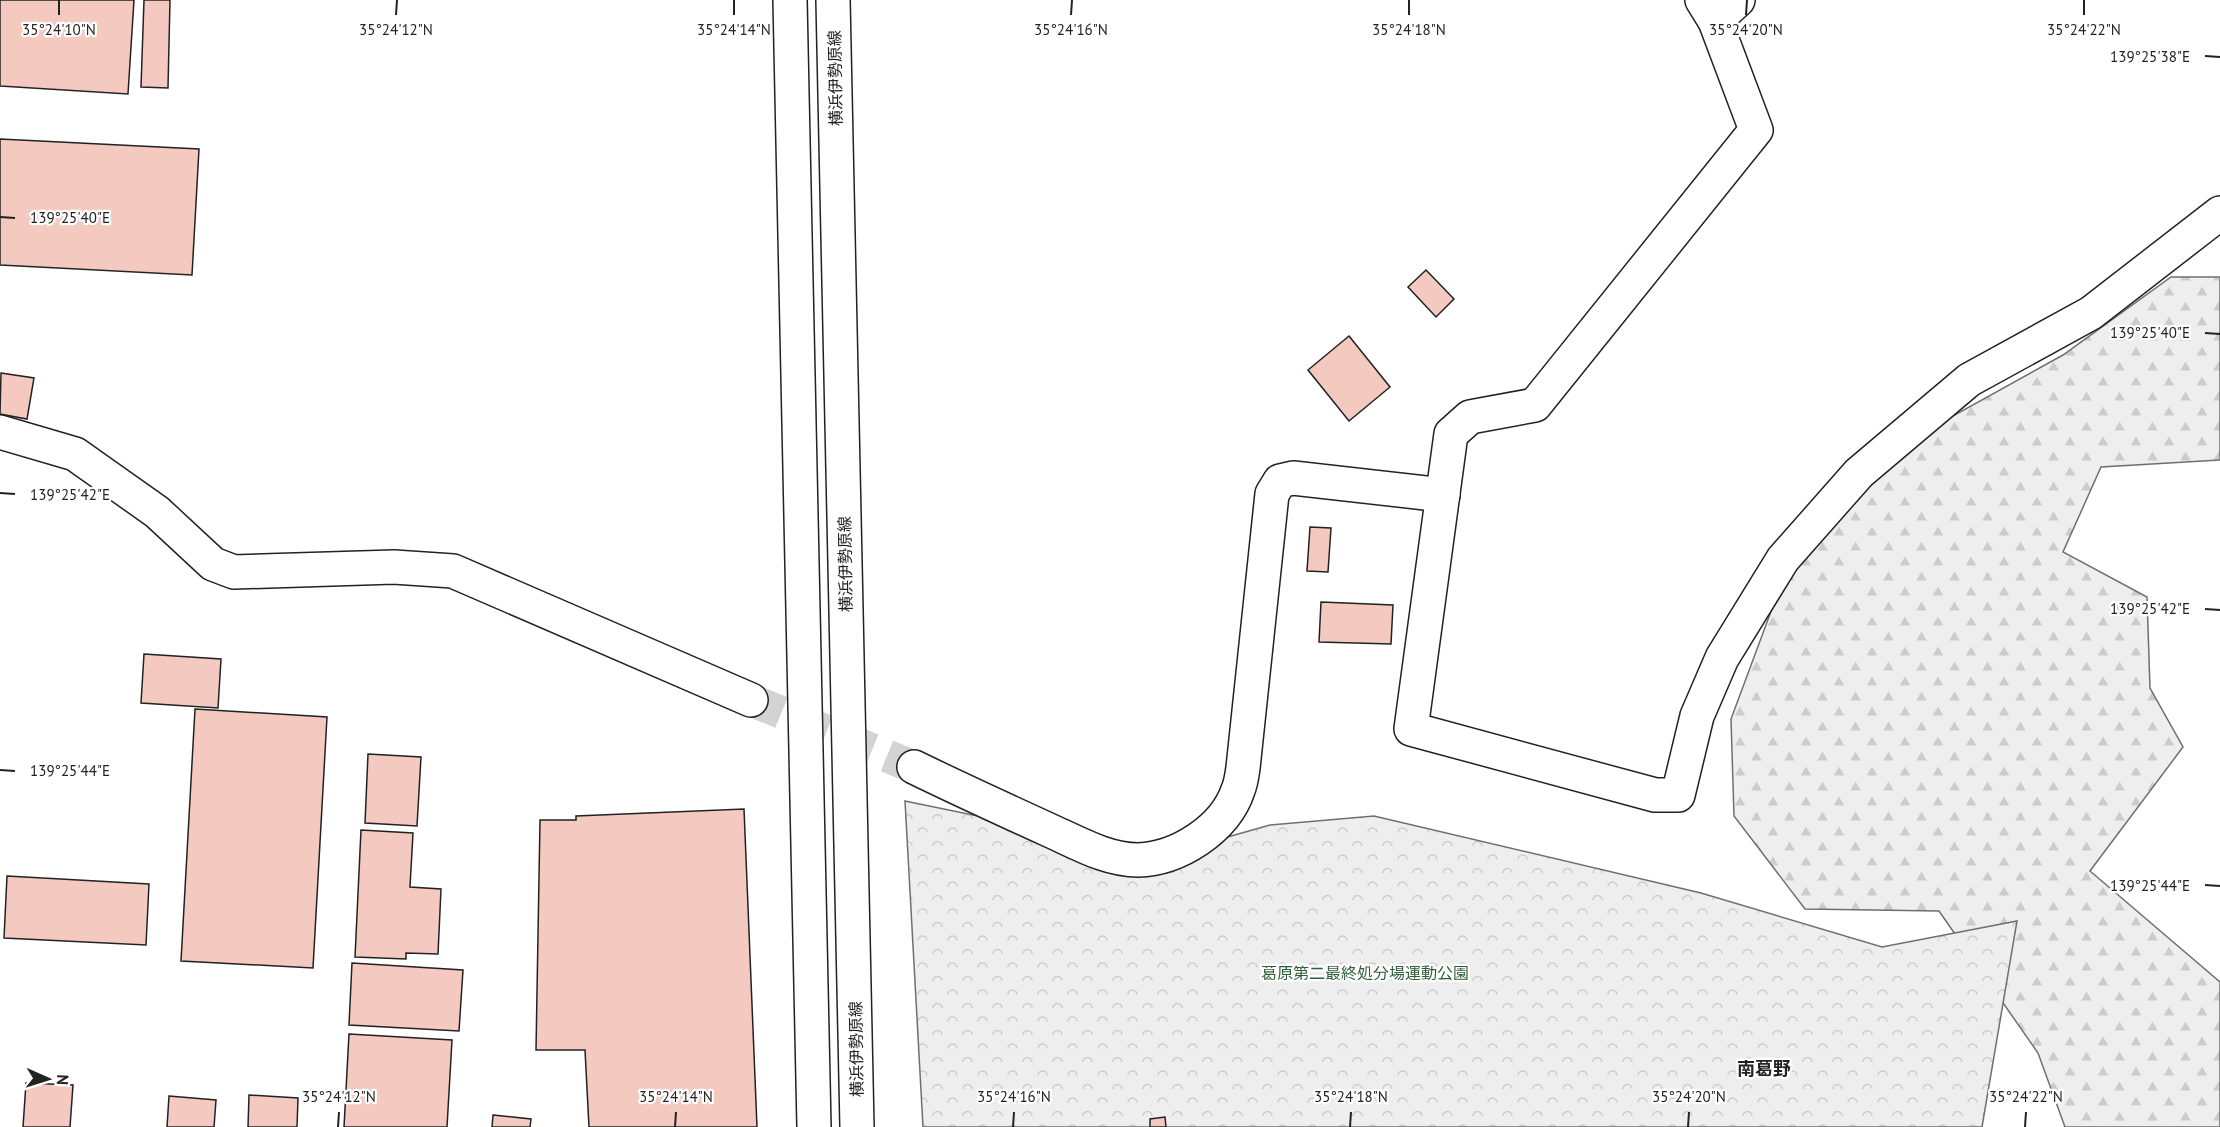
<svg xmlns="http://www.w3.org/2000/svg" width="2220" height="1127" font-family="'PT Sans','Noto Sans JP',sans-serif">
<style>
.forest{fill:url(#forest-firs);stroke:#6f6f6f;stroke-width:1.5}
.park{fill:url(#park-crowns);stroke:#6f6f6f;stroke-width:1.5}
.building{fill:#f3c9c0;stroke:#222;stroke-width:1.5}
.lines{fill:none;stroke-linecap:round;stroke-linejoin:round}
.minor-tunnel{stroke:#d3d3d3;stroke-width:33;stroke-dasharray:33 16;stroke-linecap:butt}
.minor-casing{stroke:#222;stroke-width:36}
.major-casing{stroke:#222;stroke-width:36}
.minor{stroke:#fff;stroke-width:33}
.major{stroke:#fff;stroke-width:33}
.ticks{fill:none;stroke:#222;stroke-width:2}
.labels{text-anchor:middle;stroke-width:4.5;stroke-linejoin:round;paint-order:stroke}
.street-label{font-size:16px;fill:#222;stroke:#fff}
.park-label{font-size:16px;fill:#2f5e38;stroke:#fff}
.neighbourhood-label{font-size:18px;font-weight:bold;fill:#222;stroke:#fff}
.ticks-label{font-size:15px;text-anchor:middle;fill:#222;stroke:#fff;stroke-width:4.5;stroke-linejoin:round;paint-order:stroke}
</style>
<defs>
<pattern id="forest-firs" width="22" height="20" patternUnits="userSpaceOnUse" patternTransform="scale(1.5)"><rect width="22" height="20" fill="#eee"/><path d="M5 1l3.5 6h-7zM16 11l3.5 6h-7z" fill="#ccc"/></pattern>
<pattern id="park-crowns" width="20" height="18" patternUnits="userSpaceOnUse" patternTransform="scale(1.5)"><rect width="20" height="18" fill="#eee"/><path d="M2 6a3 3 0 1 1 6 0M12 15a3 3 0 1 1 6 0" fill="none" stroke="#ccc"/></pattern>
</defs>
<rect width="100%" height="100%" fill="#fff"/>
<polygon class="forest" points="2171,277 2220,277 2220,460 2101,467 2063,552 2147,597 2150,688 2183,747 2090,871 2220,982 2220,1127 2065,1127 2038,1053 1939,911 1805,909 1734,816 1731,719 1796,544 1913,438 2063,355"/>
<polygon class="park" points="905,801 1143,850 1224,838 1270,825 1374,816 1701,893 1882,947 2017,921 1982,1127 923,1127"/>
<g class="building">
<polygon points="0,0 134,0 128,94 0,86"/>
<polygon points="144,0 170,0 168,88 141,87"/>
<polygon points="0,139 199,149 192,275 0,265"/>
<polygon points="1426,270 1454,299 1436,317 1408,287"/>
<polygon points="1349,336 1390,387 1349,421 1308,370"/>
<polygon points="1,373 34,378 27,419 0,414"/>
<polygon points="1310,527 1331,528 1328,572 1307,571"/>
<polygon points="1321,602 1393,605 1391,644 1319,642"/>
<polygon points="144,654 221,659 218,708 141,703"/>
<polygon points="195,709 327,717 313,968 181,961"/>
<polygon points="368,754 421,757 417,826 365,823"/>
<polygon points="744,809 757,1127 589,1127 585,1050 536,1050 540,820 576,820 576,816"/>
<polygon points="361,830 413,833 410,887 441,889 438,954 406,953 406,959 355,957"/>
<polygon points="7,876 149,884 146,945 4,938"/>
<polygon points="352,963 463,970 459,1031 349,1025"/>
<polygon points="349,1034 452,1040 447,1127 344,1127"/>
<polygon points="26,1083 73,1085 70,1127 23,1127"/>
<polygon points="249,1095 298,1098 297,1127 248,1127"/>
<polygon points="169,1096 216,1100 214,1127 167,1127"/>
<polygon points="493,1115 531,1119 530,1127 492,1127"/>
<polygon points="1165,1117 1166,1127 1150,1127 1150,1119"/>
</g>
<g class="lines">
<polyline class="minor-tunnel" points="751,700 914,767"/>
<defs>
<g id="minor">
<polyline points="1702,0 1715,21 1756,130 1535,405 1470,417 1451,434 1411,729 1655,795 1678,795 1697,716 1722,658 1783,559 1859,473 1969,380 2091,313 2220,213"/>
<polyline points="1715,21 1738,0"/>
<polyline points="0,432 75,454 157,512 213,564 234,572 394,567 453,571 751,700"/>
<path d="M 914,767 C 959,789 1005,810 1051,831 C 1078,843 1107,860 1138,860 C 1178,859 1225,829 1238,790 C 1241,783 1242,775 1243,768 L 1272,494 L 1280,481 L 1293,478 L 1443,495"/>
</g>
<g id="major">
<polyline points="790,0 814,1127"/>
<polyline points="833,0 857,1127"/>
</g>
</defs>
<use href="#minor" class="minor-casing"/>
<use href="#major" class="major-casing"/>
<use href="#minor" class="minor"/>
<use href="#major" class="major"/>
</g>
<path class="ticks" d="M 59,15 L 59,0M 396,15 L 397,0M 734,15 L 734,0M 1071,15 L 1072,0M 1409,15 L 1409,0M 1746,15 L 1747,0M 2084,15 L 2084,0M 2205,56 L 2220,57M 0,217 L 15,218M 2205,333 L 2220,334M 0,493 L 15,494M 2205,609 L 2220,610M 0,770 L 15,771M 2205,885 L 2220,886M 338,1127 L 339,1112M 675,1127 L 676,1112M 1013,1127 L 1014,1112M 1350,1127 L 1351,1112M 1688,1127 L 1689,1112M 2025,1127 L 2026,1112"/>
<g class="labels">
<g class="street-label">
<text transform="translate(835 78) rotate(-91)" y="6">横浜伊勢原線</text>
<text transform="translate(845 564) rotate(-91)" y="6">横浜伊勢原線</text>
<text transform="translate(856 1049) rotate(-91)" y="6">横浜伊勢原線</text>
</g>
<g class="park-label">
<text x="1365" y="979">葛原第二最終処分場運動公園</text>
</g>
<g class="neighbourhood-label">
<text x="1764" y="1075">南葛野</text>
</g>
</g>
<g class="ticks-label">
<text x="59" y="35">35°24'10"N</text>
<text x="396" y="35">35°24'12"N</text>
<text x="734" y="35">35°24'14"N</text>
<text x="1071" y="35">35°24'16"N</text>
<text x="1409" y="35">35°24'18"N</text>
<text x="1746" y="35">35°24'20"N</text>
<text x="2084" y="35">35°24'22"N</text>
<text x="2150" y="62">139°25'38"E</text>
<text x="70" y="223">139°25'40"E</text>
<text x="2150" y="338">139°25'40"E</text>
<text x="70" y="500">139°25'42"E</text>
<text x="2150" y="614">139°25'42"E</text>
<text x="70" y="776">139°25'44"E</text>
<text x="2150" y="891">139°25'44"E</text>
<text x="339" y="1102">35°24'12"N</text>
<text x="676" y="1102">35°24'14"N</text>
<text x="1014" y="1102">35°24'16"N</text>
<text x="1351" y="1102">35°24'18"N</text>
<text x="1689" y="1102">35°24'20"N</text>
<text x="2026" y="1102">35°24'22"N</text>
</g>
<g transform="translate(48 1079) rotate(93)" stroke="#ffffff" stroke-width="4.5" paint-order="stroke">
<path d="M0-4.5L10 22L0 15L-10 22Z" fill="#222222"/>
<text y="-9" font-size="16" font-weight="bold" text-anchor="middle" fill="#222222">N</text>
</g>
</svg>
